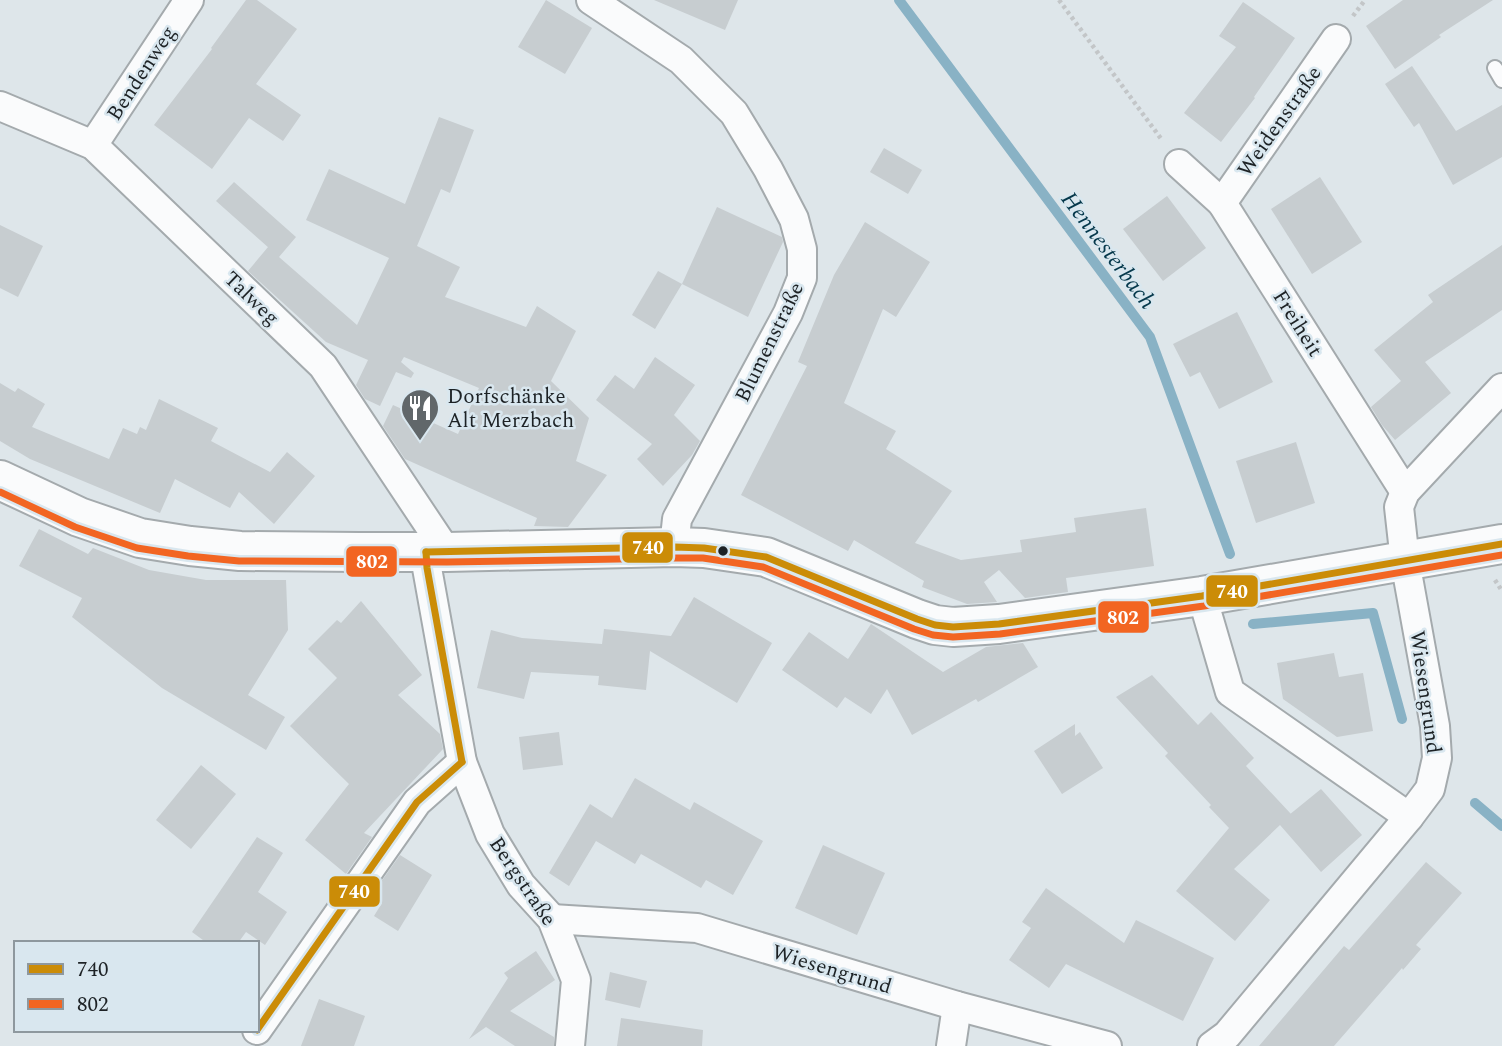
<svg xmlns="http://www.w3.org/2000/svg" width="1502" height="1046" font-family="Spectral,serif">
<style>
.lines{fill:none;stroke-linecap:round;stroke-linejoin:round}
.stream{stroke:#89b2c5;stroke-width:10}
.building{fill:#c7cdd0}
.lane-casing{stroke:#a4aaad;stroke-width:18}
.street-casing{stroke:#a4aaad;stroke-width:32}
.secondary-casing{stroke:#a4aaad;stroke-width:42}
.path{stroke:#c3c6c8;stroke-width:4.5;stroke-dasharray:3.5 3.5;stroke-linecap:butt}
.lane{stroke:#fafbfc;stroke-width:14}
.street{stroke:#fafbfc;stroke-width:28}
.secondary{stroke:#fafbfc;stroke-width:38}
.bus-1-casing{stroke:#d9e7ef;stroke-width:12}
.bus-2-casing{stroke:#d9e7ef;stroke-width:12}
.bus-1{stroke:#cb8c07;stroke-width:7}
.bus-2{stroke:#f26522;stroke-width:7}
.bus-dot{fill:#1d2225;stroke:#d9e7ef;stroke-width:2.5}
.labels{text-anchor:middle;stroke-width:5;stroke-linejoin:round;paint-order:stroke}
.street-label{font-size:21px;fill:#1d2225;stroke:#d9e7ef}
.poi-label{font-size:21px;fill:#1d2225;stroke:#d9e7ef;text-anchor:start}
.water-label{font-size:23px;font-style:italic;fill:#05384b;stroke:#d9e7ef}
.line-badge{stroke:#d9e7ef;stroke-width:2.5}
.badge-label{font-size:19px;text-anchor:middle;font-weight:bold;fill:#fff}
</style>
<rect width="100%" height="100%" fill="#dee6ea"/>
<g class="lines">
<g class="stream">
<polyline points="899,0 1150,337 1230,554"/>
<polyline points="1253,624 1373,613 1402,719"/>
<polyline points="1475,803 1502,826"/>
</g>
</g>
<g class="building">
<polygon points="246,0 257,0 297,29 256,84 301,115 283,141 249,118 212,169 154,125 212,49 211,48"/>
<polygon points="546,0 592,28 565,74 518,47"/>
<polygon points="654,0 738,0 725,30"/>
<polygon points="1403,0 1493,0 1439,35 1441,37 1395,69 1366,26"/>
<polygon points="1243,2 1295,38 1254,97 1255,98 1221,142 1184,113 1236,47 1219,36"/>
<polygon points="1412,66 1456,131 1502,105 1502,157 1453,185 1419,123 1414,127 1385,84"/>
<polygon points="439,117 474,130 450,193 441,189 417,246 460,267 445,297 526,327 537,306 576,331 551,381 589,418 576,461 607,475 568,527 534,526 537,518 405,459 383,426 393,405 458,434 479,388 404,357 401,362 414,373 411,378 396,372 380,406 365,399 356,385 368,360 326,342 248,271 268,247 278,256 216,201 234,182 296,237 279,257 357,325 389,258 306,220 329,169 405,204"/>
<polygon points="884,148 922,170 908,194 870,172"/>
<polygon points="1320,177 1362,242 1312,274 1271,209"/>
<polygon points="1167,196 1206,248 1163,281 1123,229"/>
<polygon points="717,207 782,237 783,242 748,317 682,284"/>
<polygon points="865,222 930,262 896,317 883,309 844,403 896,431 886,449 952,491 915,543 961,560 1022,552 1020,540 1076,532 1074,518 1146,508 1154,566 1066,578 1068,592 1025,598 999,570 984,582 997,602 967,604 922,587 924,581 854,540 848,551 741,495 807,366 798,362 834,275"/>
<polygon points="0,225 43,246 18,297 0,288"/>
<polygon points="1502,245 1502,310 1425,362 1451,393 1395,440 1382,425 1371,407 1401,381 1374,350 1433,302 1428,295"/>
<polygon points="658,271 682,284 655,329 632,315"/>
<polygon points="1237,312 1273,382 1219,409 1200,372 1190,377 1173,344"/>
<polygon points="655,357 695,385 674,415 700,441 692,455 663,486 637,459 652,444 596,400 615,375 634,389"/>
<polygon points="0,383 15,392 18,388 45,404 32,427 109,459 123,428 137,434 140,427 146,430 159,399 218,428 211,441 270,472 287,452 315,476 274,524 239,492 230,508 175,479 160,513 30,459 0,441"/>
<polygon points="1296,442 1315,503 1256,523 1236,461"/>
<polygon points="39,529 88,554 93,548 149,570 206,580 286,580 288,630 248,695 285,717 266,750 162,688 72,617 82,598 19,566"/>
<polygon points="694,597 772,643 737,703 650,651 646,690 598,685 599,676 531,672 524,699 477,688 491,630 522,638 602,644 604,629 671,636"/>
<polygon points="361,601 422,675 398,695 440,734 443,749 364,833 372,837 346,874 305,840 349,784 290,726 337,678 308,649 337,620 341,623"/>
<polygon points="871,624 943,672 986,647 1023,643 1038,667 978,702 976,699 912,735 887,689 871,714 845,697 837,708 782,670 809,632 848,659"/>
<polygon points="1334,653 1339,677 1363,673 1373,731 1337,737 1283,699 1277,663"/>
<polygon points="1152,675 1198,725 1211,712 1254,758 1246,766 1291,814 1289,815 1321,789 1362,835 1321,872 1280,825 1234,869 1270,900 1235,941 1176,891 1229,828 1209,807 1211,805 1165,756 1168,753 1116,697"/>
<polygon points="1075,724 1075,736 1080,732 1103,768 1062,794 1034,751"/>
<polygon points="559,732 563,765 523,770 519,737"/>
<polygon points="201,765 236,794 191,849 156,820"/>
<polygon points="635,778 690,810 694,802 763,841 733,895 706,880 701,888 641,854 635,864 596,841 569,886 549,873 590,804 612,818"/>
<polygon points="257,837 283,853 258,892 287,912 265,945 246,932 238,943 207,943 192,932"/>
<polygon points="823,845 885,873 857,935 795,908"/>
<polygon points="400,855 432,875 398,931 374,916 382,903 371,896"/>
<polygon points="1426,862 1462,893 1416,945 1421,949 1403,970 1402,968 1334,1046 1259,1046 1344,946 1349,950"/>
<polygon points="1046,888 1124,943 1136,920 1214,958 1183,1021 1066,964 1049,988 1009,960 1031,928 1022,922"/>
<polygon points="536,951 555,980 510,1011 554,1037 554,1046 515,1046 486,1027 469,1039 508,978 504,973"/>
<polygon points="610,972 647,981 640,1008 605,1000"/>
<polygon points="319,999 365,1016 354,1046 301,1046"/>
<polygon points="621,1018 703,1030 702,1046 617,1046"/>
</g>
<g class="lines">
<defs>
<polyline id="lane" points="1495,68 1502,80"/>
<g id="street">
<polyline points="591,0 681,60 734,113 768,169 794,219 802,249 802,278 788,313 677,519 674,547"/>
<polyline points="0,106 93,145 323,366 447,552"/>
<polyline points="93,145 189,0"/>
<polyline points="1179,164 1222,203 1405,492"/>
<polyline points="1222,203 1336,39"/>
<polyline points="426,552 427,568 462,762 490,834 521,885 552,919 576,980 570,1046"/>
<polyline points="1202,596 1230,692 1409,817"/>
<polyline points="552,919 697,928 957,1006 1107,1046"/>
<polyline points="257,1030 417,802 462,762"/>
<polyline points="951,1046 957,1006"/>
<polyline points="1212,1046 1227,1035 1409,817 1430,789 1437,758 1435,726 1405,561 1399,507 1405,492 1502,388"/>
</g>
<polyline id="secondary" points="0,480 79,517 140,538 190,546 240,551 359,552 447,552 674,547 704,548 766,557 917,619 935,625 953,627 999,624 1202,596 1502,544"/>
</defs>
<use href="#lane" class="lane-casing"/>
<use href="#street" class="street-casing"/>
<use href="#secondary" class="secondary-casing"/>
<g class="path">
<polyline points="1059,0 1162,140"/>
<polyline points="1353,16 1365,0"/>
<polyline points="1495,580 1502,591"/>
</g>
<use href="#lane" class="lane"/>
<use href="#street" class="street"/>
<use href="#secondary" class="secondary"/>
<defs>
<g id="bus-1">
<polyline points="426,552 674,547 704,548 766,557 917,619 935,625 953,627 999,624 1202,596 1502,544"/>
<polyline points="426,552 427,568 462,762"/>
<polyline points="257,1030 417,802 462,762"/>
</g>
<polyline id="bus-2" points="0,492 75,527 137,548 188,556 239,561 447,562 674,558 703,558 763,567 914,629 933,635 953,637 1000,634 1204,606 1502,555"/>
</defs>
<use href="#bus-1" class="bus-1-casing"/>
<use href="#bus-2" class="bus-2-casing"/>
<use href="#bus-1" class="bus-1"/>
<use href="#bus-2" class="bus-2"/>
</g>
<defs>
<symbol id="restaurant-pin" viewBox="-11 -11 22 30"><path d="M0 17L-7.5 6A9.5 9.5 0 1 1 7.5 6Z" fill="#61676a" stroke="#d9e7ef"/><path d="M-5-6h1v4h1v-4h1v4h1v-4h1v5L-1.5 .5V6h-2V.5L-5-1ZM5-6V6H3V1.5H1.5Q1.5-4 5-6Z" fill="#fff"/></symbol>
</defs>
<g fill-rule="evenodd">
<use href="#restaurant-pin" x="398" y="386" width="44" height="60"/>
</g>
<circle class="bus-dot" cx="723" cy="551" r="6"/>
<g class="labels">
<g class="street-label">
<text transform="translate(141 73) rotate(-57)" y="7">Bendenweg</text>
<text transform="translate(1279 121) rotate(-55)" y="7">Weidenstraße</text>
<text transform="translate(252 298) rotate(44)" y="7">Talweg</text>
<text transform="translate(1298 323) rotate(58)" y="7">Freiheit</text>
<text transform="translate(769 342) rotate(-64)" y="7">Blumenstraße</text>
<text transform="translate(1426 692) rotate(82)" y="7">Wiesengrund</text>
<text transform="translate(523 881) rotate(56)" y="7">Bergstraße</text>
<text transform="translate(832 969) rotate(17)" y="7">Wiesengrund</text>
</g>
<g class="poi-label">
<text x="447" y="403">Dorfschänke<tspan x="447" dy="24">Alt Merzbach</tspan></text>
</g>
<g class="water-label">
<text transform="translate(1109 250) rotate(53)" y="8">Hennesterbach</text>
</g>
</g>
<g class="line-badge">
<rect x="621" y="531" width="53" height="33" rx="7" fill="#cb8c07"/>
<rect x="345" y="545" width="53" height="33" rx="7" fill="#f26522"/>
<rect x="1205" y="574" width="54" height="34" rx="7" fill="#cb8c07"/>
<rect x="1097" y="600" width="53" height="34" rx="7" fill="#f26522"/>
<rect x="328" y="875" width="53" height="33" rx="7" fill="#cb8c07"/>
</g>
<g class="badge-label">
<text x="648" y="554">740</text>
<text x="372" y="568">802</text>
<text x="1232" y="598">740</text>
<text x="1123" y="624">802</text>
<text x="354" y="898">740</text>
</g>
<rect x="14" y="941" width="245" height="91" fill="#d9e7ef" stroke="#8e989e" stroke-width="2"/>
<rect x="28" y="964" width="35" height="10" fill="#cb8c07" stroke="#8e989e" stroke-width="2"/>
<text x="77" y="976" font-size="21" fill="#1d2225">740</text>
<rect x="28" y="999" width="35" height="10" fill="#f26522" stroke="#8e989e" stroke-width="2"/>
<text x="77" y="1011" font-size="21" fill="#1d2225">802</text>
</svg>
